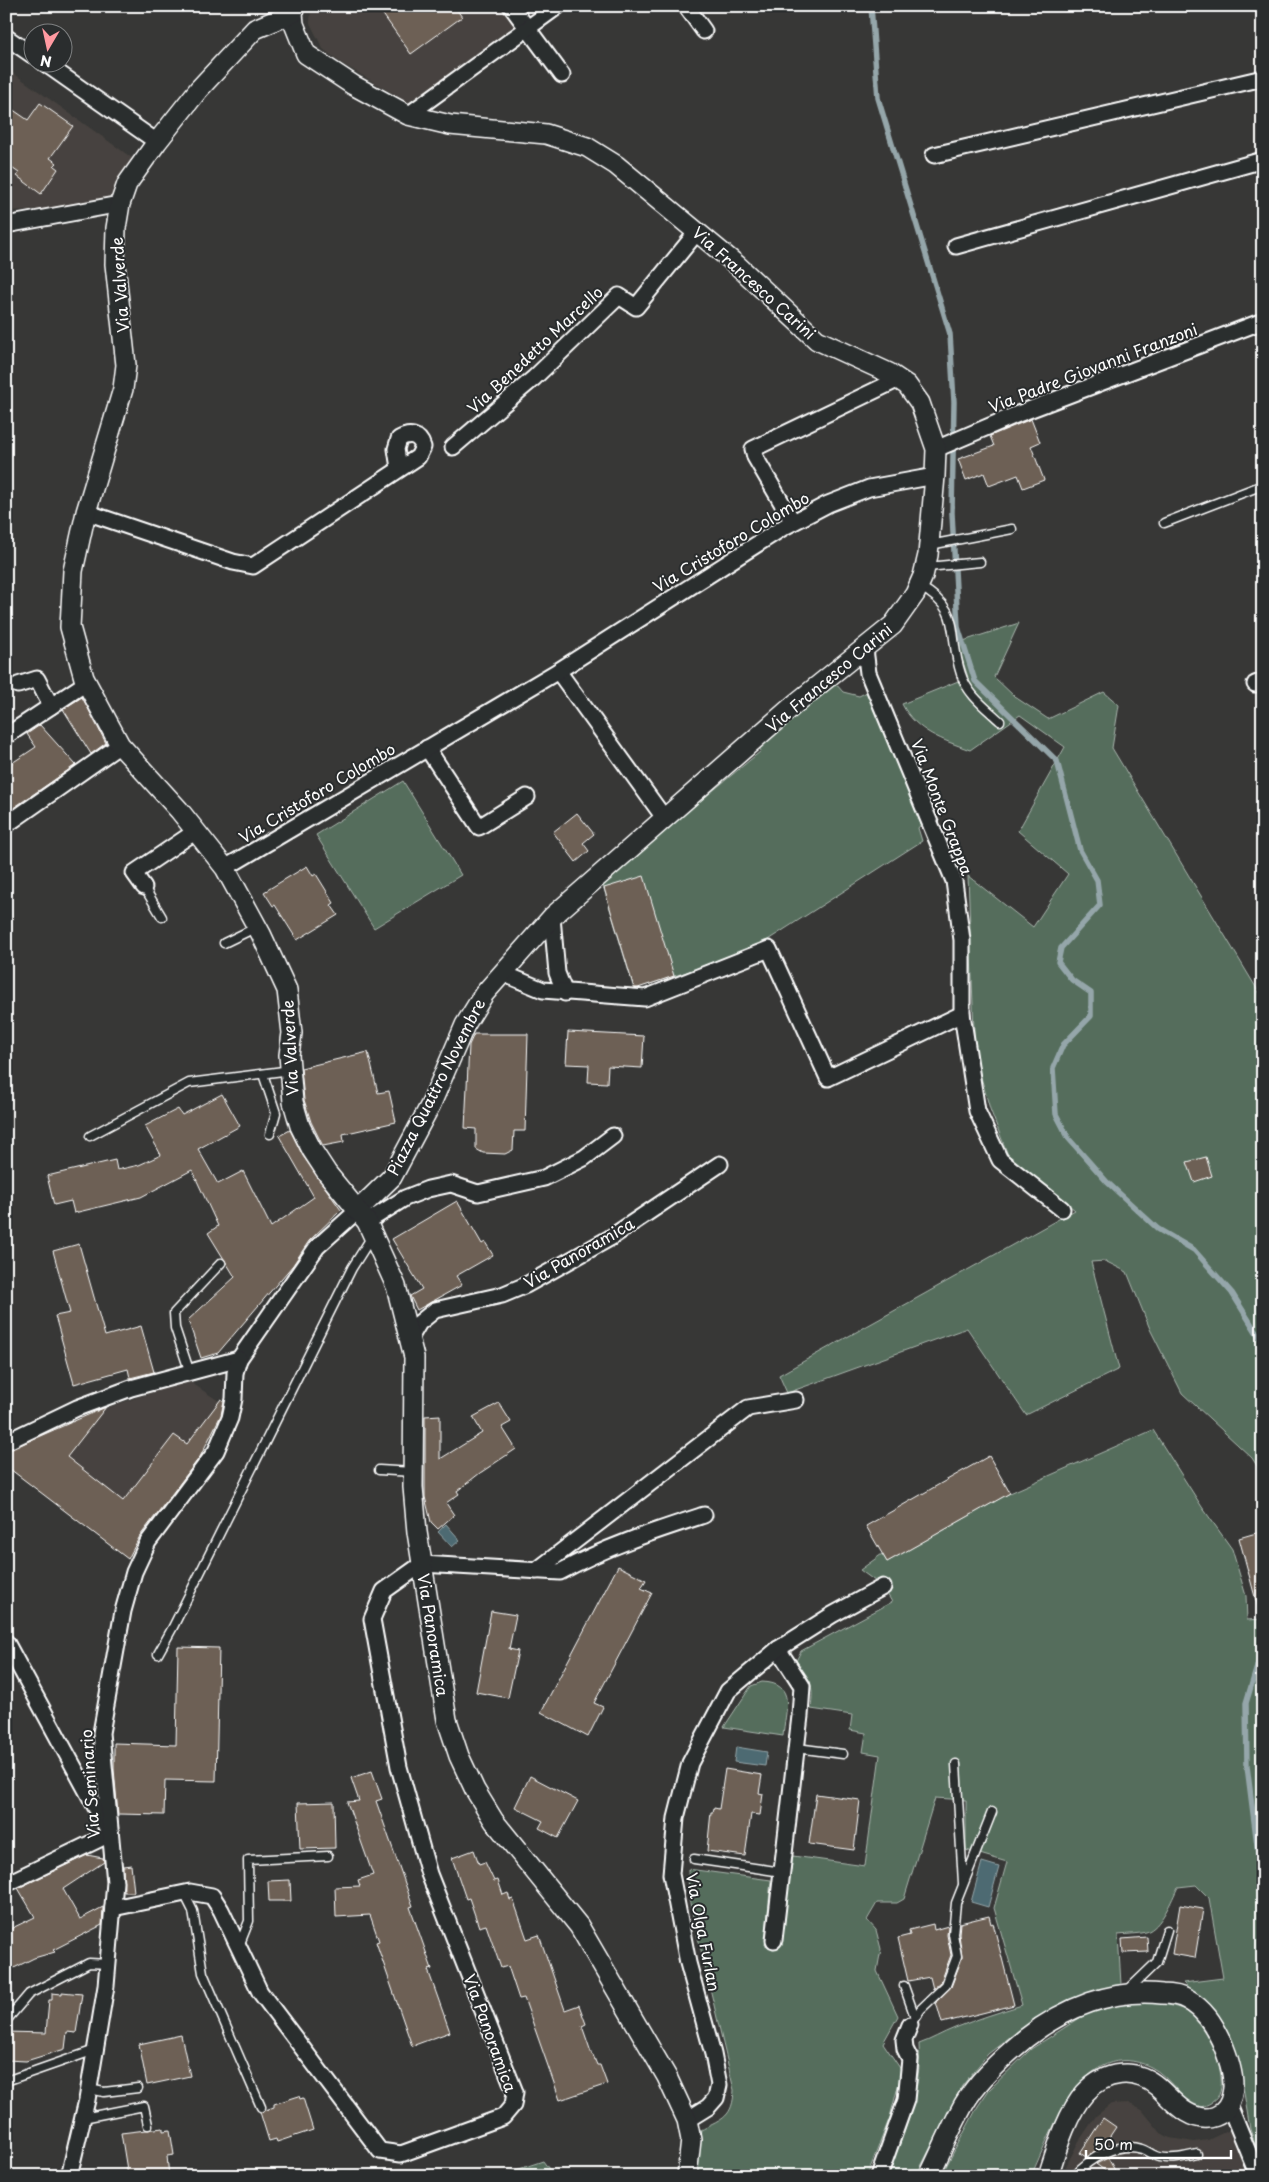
<svg xmlns="http://www.w3.org/2000/svg" width="1269" height="2182" font-family="'Playpen Sans',sans-serif">
<style>
.built{fill:#47433f}
.green{fill:#546d5c;stroke:#aab6ae}
.water{fill:#4e6b72;stroke:#95a6aa}
.lines{fill:none;stroke-linecap:round;stroke-linejoin:round}
.stream{stroke:#95a6aa;stroke-width:5.5}
.building{fill:#6d6054;stroke:#fff}
.service-casing{stroke:#fff;stroke-width:11}
.minor-casing{stroke:#fff;stroke-width:19}
.tertiary-casing{stroke:#fff;stroke-width:22}
.service{stroke:#2a2d2e;stroke-width:8}
.minor{stroke:#2a2d2e;stroke-width:15}
.tertiary{stroke:#2a2d2e;stroke-width:19}
.labels{text-anchor:middle;stroke-width:4;stroke-linejoin:round;paint-order:stroke}
.street-label{font-size:16px;fill:#fff;stroke:#2a2d2e}
</style>
<rect width="100%" height="100%" fill="#373736"/>
<filter id="ink" filterUnits="userSpaceOnUse"><feTurbulence type="fractalNoise" baseFrequency=".02" numOctaves="2"/><feDisplacementMap in="SourceGraphic" scale="10" xChannelSelector="R" yChannelSelector="G"/><feConvolveMatrix kernelMatrix="1 2 1 2 8 2 1 2 1" color-interpolation-filters="sRGB"/></filter>
<g filter="url(#ink)">
<g class="built">
<polygon points="311,6 500,6 515,25 409,103 341,63 323,49 310,23"/>
<polygon points="6,68 132,158 116,182 114,200 50,209 6,211"/>
<polygon points="187,1380 228,1407 196,1464 128,1559 6,1466 6,1449 89,1414"/>
<polygon points="1128,2103 1142,2110 1161,2133 1170,2138 1194,2142 1208,2140 1229,2130 1248,2176 1061,2176 1079,2141 1096,2116 1111,2104"/>
</g>
<g class="green">
<path d="M 1019,623 L 994,677 L 1015,697 L 1048,719 L 1104,692 L 1119,705 L 1112,748 L 1263,999 L 1263,1475 L 1252,1458 L 1182,1393 L 1150,1329 L 1127,1272 L 1105,1261 L 1091,1262 L 1119,1369 L 1026,1415 L 967,1328 L 787,1393 L 779,1375 L 1075,1210 L 1008,1155 L 990,1109 L 975,1056 L 968,876 L 1033,927 L 1068,874 L 1018,831 L 1065,747 L 1020,715 L 970,750 C 943,740 916,732 902,704 L 968,677 L 957,643 Z"/>
<polygon points="836,684 843,692 859,696 869,691 922,823 918,828 922,841 749,952 634,989 602,882 761,751 758,746"/>
<polygon points="403,781 461,875 374,928 316,835"/>
<path d="M 1153,1430 L 1202,1507 L 1232,1549 L 1246,1596 L 1247,1620 L 1263,1619 L 1263,2167 L 1250,2129 L 1240,2069 L 1223,2022 L 1183,1983 L 1223,1978 L 1209,1898 L 1196,1885 L 1178,1887 C 1172,1899 1161,1928 1146,1932 C 1138,1934 1127,1934 1118,1935 L 1121,1984 L 1047,2012 L 1019,2030 L 988,2054 L 962,2086 L 916,2176 L 886,2176 C 905,2134 922,2090 919,2044 C 931,2040 942,2033 955,2028 C 977,2019 999,2012 1022,2005 L 994,1908 L 1007,1862 L 966,1850 L 966,1800 L 935,1798 L 904,1899 L 897,1903 L 877,1903 L 867,1920 L 876,1930 L 881,1949 L 877,1971 L 898,2016 L 883,2043 L 902,2071 L 890,2117 L 867,2176 L 695,2176 L 701,2130 C 723,2119 733,2117 734,2090 L 689,1899 L 688,1869 L 771,1880 L 765,1945 L 780,1947 L 793,1856 L 865,1866 L 880,1755 L 863,1752 L 866,1733 L 850,1730 L 852,1715 L 811,1709 C 814,1683 811,1681 796,1661 L 801,1651 L 892,1602 L 883,1587 L 860,1570 L 882,1554 L 887,1562 L 1010,1493 Z"/>
<path d="M 762,1682 C 797,1683 785,1711 783,1736 L 724,1727 L 751,1686 Z"/>
<path d="M 1150,2002 C 1161,2004 1174,2005 1184,2010 C 1204,2021 1224,2065 1221,2087 C 1220,2099 1211,2104 1201,2107 C 1179,2100 1171,2077 1151,2067 C 1083,2035 1052,2131 1031,2176 L 941,2176 L 978,2106 L 989,2090 L 1031,2049 L 1086,2014 L 1125,2003 Z"/>
<polygon points="543,2161 554,2176 498,2176"/>
</g>
<g class="water">
<polygon points="446,1524 460,1540 452,1547 438,1532"/>
<polygon points="736,1747 767,1752 765,1766 734,1762"/>
<polygon points="982,1862 999,1867 988,1907 971,1902"/>
</g>
<g class="lines">
<g class="stream">
<polyline points="871,6 878,98 950,334 954,402 952,513 958,627 975,681 1057,761 1080,850 1097,880 1100,905 1061,948 1058,962 1072,980 1091,993 1091,1016 1063,1045 1053,1068 1056,1114 1069,1139 1107,1182 1158,1229 1194,1250 1232,1293 1263,1343"/>
<polyline points="1263,1647 1246,1703 1247,1766 1263,1892"/>
</g>
</g>
<g class="building">
<polygon points="377,6 454,6 462,17 411,54"/>
<polygon points="40,103 73,126 50,158 57,163 54,166 58,169 41,194 17,176 19,173 6,164 6,105 28,120"/>
<polygon points="1031,419 1040,442 1031,446 1044,480 1023,488 1018,475 989,486 984,473 966,480 958,459 994,446 990,436"/>
<polygon points="82,697 106,743 91,754 63,709"/>
<polygon points="40,725 76,765 6,813 6,767 36,747 27,734"/>
<polygon points="577,813 594,834 583,843 589,851 576,862 553,832"/>
<polygon points="307,866 313,876 316,874 334,903 331,905 338,915 297,940 275,905 273,906 264,892"/>
<polygon points="644,876 674,976 638,988 634,988 604,888"/>
<polygon points="568,1032 644,1036 642,1068 608,1066 607,1083 588,1082 589,1065 566,1064"/>
<polygon points="474,1034 528,1034 525,1131 514,1131 513,1150 505,1154 483,1153 476,1149 476,1129 465,1128 469,1045"/>
<polygon points="368,1052 378,1093 389,1091 396,1122 343,1134 344,1142 323,1146 311,1122 304,1100 301,1068"/>
<polygon points="222,1094 240,1126 198,1149 218,1184 243,1171 271,1227 314,1197 279,1136 290,1130 303,1156 341,1210 309,1241 293,1265 218,1353 201,1358 188,1320 235,1277 208,1233 218,1226 192,1170 141,1197 74,1213 71,1201 54,1205 47,1176 115,1160 117,1170 139,1165 161,1155 145,1126 178,1109 182,1115"/>
<polygon points="1206,1157 1212,1176 1194,1182 1187,1162"/>
<polygon points="457,1201 482,1244 485,1242 493,1255 456,1276 462,1285 417,1310 410,1296 422,1289 392,1239"/>
<polygon points="79,1244 105,1336 141,1326 154,1372 130,1378 128,1369 74,1384 55,1316 70,1313 53,1251"/>
<polygon points="221,1399 224,1401 221,1415 200,1457 140,1536 128,1559 6,1466 6,1451 106,1407 67,1457 123,1501 174,1435 187,1444"/>
<polygon points="499,1403 511,1422 502,1427 516,1449 480,1473 457,1491 459,1494 446,1503 454,1515 438,1529 431,1522 425,1497 425,1416 440,1415 440,1459 482,1433 473,1417"/>
<polygon points="989,1456 1010,1493 887,1562 866,1526"/>
<polygon points="1263,1531 1263,1607 1258,1608 1239,1538"/>
<polygon points="618,1566 646,1580 641,1588 652,1593 594,1703 603,1707 588,1737 541,1712"/>
<polygon points="491,1611 516,1615 509,1649 518,1651 508,1698 476,1692"/>
<polygon points="178,1647 219,1648 216,1781 165,1780 164,1815 118,1814 114,1769 114,1743 176,1745"/>
<polygon points="725,1769 762,1775 759,1793 763,1794 760,1815 751,1814 745,1856 707,1851 711,1812 713,1812 714,1808 719,1809"/>
<polygon points="372,1771 382,1799 376,1801 413,1906 410,1907 432,1969 428,1970 450,2032 412,2046 376,1942 379,1941 370,1915 336,1917 335,1887 360,1886 358,1880 373,1875 347,1802 359,1801 351,1778"/>
<polygon points="530,1776 578,1801 558,1838 539,1828 543,1821 515,1807"/>
<polygon points="816,1794 860,1800 854,1850 809,1844"/>
<polygon points="334,1802 335,1848 300,1849 298,1803"/>
<polygon points="474,1850 479,1864 485,1862 494,1881 498,1880 503,1895 508,1893 510,1900 513,1899 527,1939 539,1935 565,2010 579,2005 586,2024 582,2026 592,2055 593,2055 597,2065 600,2065 607,2084 560,2100 524,1998 519,1999 508,1966 501,1968 486,1925 479,1927 469,1898 466,1899 452,1858"/>
<polygon points="87,1855 103,1858 104,1862 63,1889 80,1919 103,1907 102,1925 53,1950 55,1952 34,1958 6,1972 6,1931 35,1917 18,1888"/>
<polygon points="131,1865 134,1892 124,1892 123,1866"/>
<polygon points="290,1880 291,1901 269,1901 268,1881"/>
<polygon points="1180,1905 1203,1909 1195,1958 1172,1954"/>
<polygon points="989,1916 991,1924 993,1923 1014,2005 942,2023 936,2002 951,1987 962,1958 959,1934 960,1923"/>
<polygon points="933,1924 934,1930 948,1926 947,1935 951,1955 941,1982 933,1989 930,1977 908,1981 898,1938 910,1935 909,1930"/>
<polygon points="1147,1937 1148,1952 1123,1953 1122,1939"/>
<polygon points="62,1992 82,1994 76,2033 67,2032 65,2049 26,2061 6,2060 6,2032 46,2033 49,2000 52,2000 52,1993 62,1994"/>
<polygon points="181,2035 190,2076 147,2085 139,2044"/>
<polygon points="299,2096 300,2099 303,2098 313,2130 277,2142 276,2139 269,2141 260,2112 274,2107 274,2104"/>
<polygon points="1103,2118 1116,2127 1102,2148 1086,2157 1080,2153"/>
<polygon points="163,2128 163,2131 170,2130 174,2155 167,2156 169,2176 128,2176 121,2133"/>
<polygon points="1108,2158 1118,2176 1112,2176 1096,2164"/>
</g>
<g class="lines">
<defs>
<g id="service">
<polyline points="1164,523 1263,485"/>
<polyline points="930,545 1012,529"/>
<polyline points="927,567 980,562"/>
<path d="M 919,586 C 964,611 947,632 961,674 C 967,694 985,707 1000,721"/>
<polyline points="6,690 18,685"/>
<polyline points="144,887 162,917"/>
<polyline points="224,943 257,927"/>
<polyline points="263,1074 276,1113 270,1134"/>
<polyline points="90,1136 189,1083 291,1070"/>
<polyline points="190,1373 175,1328 174,1313 221,1263"/>
<polyline points="379,1470 413,1472"/>
<polyline points="158,1654 173,1627 352,1268 371,1238"/>
<polyline points="797,1748 843,1754"/>
<polyline points="956,1764 963,1883"/>
<polyline points="694,1859 782,1872"/>
<polyline points="184,1893 193,1911 203,1973 261,2107"/>
<polyline points="239,1946 249,1921 248,1860 328,1856"/>
<polyline points="904,1986 915,2017"/>
<polyline points="1127,1991 1157,1962 1167,1930"/>
<polyline points="6,2021 29,1994 89,1963 108,1964"/>
<polyline points="910,2025 921,2009 946,1985 957,1956 953,1934 956,1903 992,1812"/>
<polyline points="6,2081 95,2050"/>
<polyline points="89,2089 104,2092 138,2088"/>
<polyline points="83,2118 144,2106 148,2125"/>
<path d="M 1074,2176 C 1089,2158 1118,2141 1142,2149 C 1148,2151 1153,2156 1159,2157 C 1172,2160 1185,2157 1197,2154"/>
</g>
<g id="minor">
<polyline points="511,6 562,75"/>
<polyline points="686,6 704,31"/>
<polyline points="6,37 32,55"/>
<polyline points="43,62 157,142"/>
<polyline points="408,115 558,6"/>
<polyline points="934,155 1263,78"/>
<polyline points="6,225 120,204"/>
<polyline points="956,246 1263,160"/>
<polyline points="453,447 534,378 619,296 636,307 697,232"/>
<polyline points="936,449 1018,414 1263,321"/>
<path d="M 86,512 L 233,562 L 253,566 L 418,457 L 423,447 C 419,434 409,433 399,439 L 396,449 L 399,468"/>
<polyline points="793,522 755,457 753,449 899,379"/>
<polyline points="865,649 868,673 954,881 962,940 962,1014 977,1111 1000,1160 1062,1209"/>
<polyline points="558,671 665,819"/>
<polyline points="1255,684 1263,681"/>
<polyline points="18,685 37,679 51,706"/>
<polyline points="6,736 86,683"/>
<polyline points="427,748 479,827 527,797"/>
<polyline points="6,825 120,745"/>
<polyline points="225,868 558,671 784,527 828,504 869,488 935,476"/>
<polyline points="144,887 134,873 196,831"/>
<polyline points="552,917 557,973 565,993"/>
<polyline points="502,973 543,990 645,998 769,949 828,1078 962,1014"/>
<polyline points="367,1222 405,1198 428,1189 451,1184 478,1193 544,1178 584,1158 613,1136"/>
<polyline points="409,1340 419,1323 435,1310 502,1295 526,1285 610,1238 720,1164"/>
<polyline points="6,1442 77,1408 131,1388 239,1359 317,1247 357,1211"/>
<polyline points="536,1571 748,1408 796,1400"/>
<polyline points="6,1642 107,1828"/>
<polyline points="6,1884 110,1834"/>
<path d="M 113,1908 L 190,1892 L 212,1896 L 221,1910 L 260,1992 L 380,2151 L 401,2154 L 503,2117 L 513,2105 L 515,2092 L 429,1874 L 399,1767 L 372,1619 L 384,1591 L 422,1564 L 560,1572 C 605,1547 655,1531 704,1515"/>
<polyline points="774,1940 800,1716 802,1686 778,1649"/>
<polyline points="1229,2105 1258,2176"/>
<polyline points="687,2120 708,2107 716,2098 719,2085 713,2054 688,1963 671,1874 676,1818 690,1763 728,1691 778,1649 832,1615 883,1587"/>
<polyline points="69,2176 87,2100 106,1986 115,1882 101,1733 123,1611 134,1572 148,1542 216,1451 230,1418 234,1399 235,1373 239,1359"/>
<polyline points="879,2176 906,2100 910,2059 905,2049 904,2040 910,2025"/>
</g>
<g id="tertiary">
<polyline points="295,6 293,13 294,24 306,54 353,85 408,115 450,125 546,134 587,147 616,165 737,265 817,340 889,373 907,385 920,403 936,449 935,476 928,555 923,576 915,594 893,625 795,704 552,917 484,994 465,1025 431,1104 392,1177 357,1211"/>
<polyline points="293,13 255,29 199,89 157,142 127,184 120,204 116,228 115,264 126,365 123,389 86,512 73,571 70,627 84,678 120,745 179,810 225,868 261,934 287,990 292,1033 289,1055 293,1102 300,1126 312,1150 327,1173 367,1222 396,1286 414,1357 413,1487 417,1532 447,1720 459,1756 475,1790 494,1821 579,1926 667,2077 687,2120 691,2140 687,2176"/>
<path d="M 929,2176 C 941,2152 951,2127 964,2104 C 978,2080 1004,2056 1026,2038 C 1064,2008 1113,1988 1162,1994 C 1171,1994 1180,1995 1188,2000 C 1204,2009 1213,2023 1221,2040 C 1227,2054 1236,2079 1232,2094 C 1228,2118 1206,2124 1186,2112 C 1176,2106 1167,2095 1158,2087 C 1135,2067 1105,2071 1085,2093 C 1067,2113 1056,2151 1048,2176"/>
</g>
</defs>
<use href="#service" class="service-casing"/>
<use href="#minor" class="minor-casing"/>
<use href="#tertiary" class="tertiary-casing"/>
<use href="#service" class="service"/>
<use href="#minor" class="minor"/>
<use href="#tertiary" class="tertiary"/>
</g>
</g>
<g class="labels">
<g class="street-label">
<text transform="translate(754 283) rotate(42)" y="6">Via Francesco Carini</text>
<text transform="translate(120 285) rotate(-94)" y="6">Via Valverde</text>
<text transform="translate(535 350) rotate(-43)" y="6">Via Benedetto Marcello</text>
<text transform="translate(1093 368) rotate(-21)" y="6">Via Padre Giovanni Franzoni</text>
<text transform="translate(731 542) rotate(-31)" y="6">Via Cristoforo Colombo</text>
<text transform="translate(829 678) rotate(-40)" y="6">Via Francesco Carini</text>
<text transform="translate(317 793) rotate(-31)" y="6">Via Cristoforo Colombo</text>
<text transform="translate(942 807) rotate(69)" y="6">Via Monte Grappa</text>
<text transform="translate(290 1048) rotate(-93)" y="6">Via Valverde</text>
<text transform="translate(436 1087) rotate(-63)" y="6">Piazza Quattro Novembre</text>
<text transform="translate(579 1253) rotate(-30)" y="6">Via Panoramica</text>
<text transform="translate(433 1635) rotate(81)" y="6">Via Panoramica</text>
<text transform="translate(90 1784) rotate(-94)" y="6">Via Seminario</text>
<text transform="translate(703 1932) rotate(79)" y="6">Via Olga Furlan</text>
<text transform="translate(490 2033) rotate(70)" y="6">Via Panoramica</text>
</g>
</g>
<rect width="1269" height="2182" fill="none" stroke="#2a2d2e" stroke-width="25"/>
<rect x="12" y="12" width="1244" height="2157" fill="none" stroke="#fff" stroke-width="2" filter="url(#ink)"/>
<g transform="translate(48 48) rotate(189)"><circle r="24" fill="#2a2d2e" stroke="#7f8182"/>
<path d="M0-4L9 19L0 12L-9 19Z" fill="#ff9aa2"/>
<text y="-8" font-size="14" font-weight="bold" text-anchor="middle" fill="#ffffff">N</text>
</g>
<path d="M1086 2150v8h145v-8" fill="none" stroke="#ffffff" stroke-width="2.5"/>
<text x="1094" y="2150" font-size="15" fill="#ffffff" stroke="#2a2d2e" stroke-width="4" paint-order="stroke">50 m</text>
</svg>
